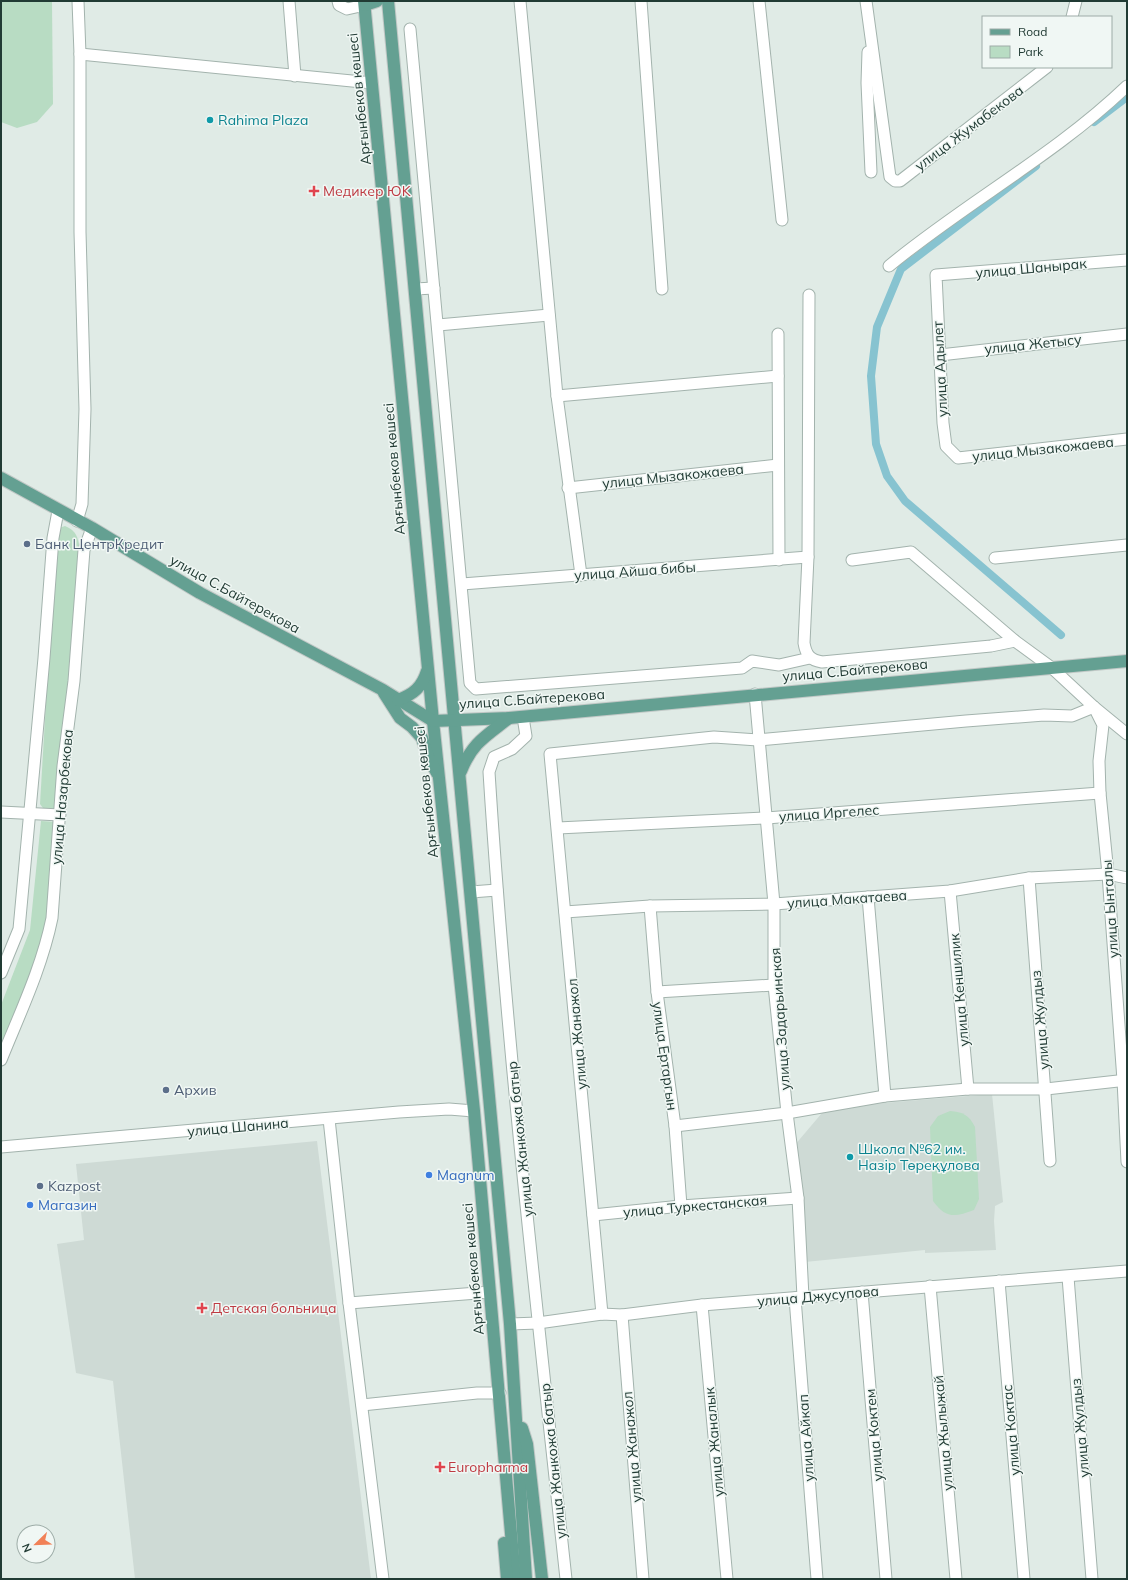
<svg xmlns="http://www.w3.org/2000/svg" width="1128" height="1580" font-family="Mulish,sans-serif">
<style>
.built{fill:#cedad5}
.green{fill:#b8dcc3}
.lines{fill:none;stroke-linecap:round;stroke-linejoin:round}
.canal{stroke:#87c3d0;stroke-width:8}
.minor-casing{stroke:#a3b3ad;stroke-width:13}
.major-casing{stroke:#c1c8c6;stroke-width:14}
.minor{stroke:#fff;stroke-width:11}
.major{stroke:#64a092;stroke-width:12}
.culture-dot{fill:#0f9aa8;stroke:#f0f7f4;stroke-width:1.5}
.health-dot{fill:#e0444e;stroke:#f0f7f4;stroke-width:1.5}
.service-dot{fill:#5c6f8a;stroke:#f0f7f4;stroke-width:1.5}
.shop-dot{fill:#3f7fe0;stroke:#f0f7f4;stroke-width:1.5}
.labels{text-anchor:middle;stroke-width:3;stroke-linejoin:round;paint-order:stroke}
.street-label{font-size:14px;fill:#213b34;stroke:#f0f7f4}
.culture-label{font-size:14px;fill:#0d838f;stroke:#f0f7f4;text-anchor:start}
.health-label{font-size:14px;fill:#be3a42;stroke:#f0f7f4;text-anchor:start}
.service-label{font-size:14px;fill:#4e5e75;stroke:#f0f7f4;text-anchor:start}
.shop-label{font-size:14px;fill:#366cbe;stroke:#f0f7f4;text-anchor:start}
</style>
<rect width="100%" height="100%" fill="#e0ebe6"/>
<g class="built">
<polygon points="992,1094 1003,1202 995,1206 994,1221 996,1250 925,1253 925,1250 805,1262 794,1146 822,1113 859,1105"/>
<polygon points="317,1141 371,1579 135,1579 113,1381 76,1373 57,1244 84,1240 76,1164"/>
</g>
<g class="green">
<polygon points="1,1 52,1 53,104 37,122 17,128 1,122"/>
<path d="M 65,526 C 74,530 77,534 79,544 L 61,805 L 54,809 L 43,808 L 40,804 L 56,531 L 59,528 Z"/>
<polygon points="41,821 58,822 51,936 1,1057 1,1005 30,930"/>
<path d="M 950,1111 C 963,1112 969,1115 975,1127 L 979,1199 L 974,1210 C 955,1217 946,1219 933,1201 L 930,1127 L 938,1116 Z"/>
</g>
<g class="lines">
<g class="canal">
<polyline points="1094,122 1127,97"/>
<polyline points="1036,166 901,269 877,327 871,376 876,444 887,476 905,501 1061,635"/>
</g>
<defs>
<g id="minor">
<polyline points="289,1 295,76"/>
<polyline points="338,1 339,5 347,9 365,5"/>
<polyline points="520,1 557,396 581,575"/>
<polyline points="641,1 662,289"/>
<polyline points="759,1 782,220"/>
<polyline points="866,1 890,177 895,181 900,181 1047,67"/>
<polyline points="1072,17 1076,1"/>
<polyline points="410,29 470,683 476,689 742,668 752,661 779,665 810,658"/>
<polyline points="868,52 867,83 871,172"/>
<polyline points="80,54 372,83"/>
<polyline points="1127,260 936,275 943,423 946,446 958,458 1127,439"/>
<path d="M 889,266 C 965,203 1055,155 1127,86"/>
<polyline points="415,289 434,288"/>
<path d="M 809,295 L 808,557 L 804,643 C 806,655 810,660 822,662 L 991,646 L 1015,641"/>
<polyline points="438,325 549,315"/>
<polyline points="778,334 779,560"/>
<polyline points="940,355 1127,334"/>
<polyline points="557,396 778,376"/>
<polyline points="568,488 778,465"/>
<polyline points="77,521 82,504 85,409 80,232 80,54 78,1"/>
<polyline points="995,558 1127,545"/>
<polyline points="852,560 911,552 1015,641 1052,668 1094,707 1127,734"/>
<polyline points="462,584 808,557"/>
<polyline points="755,694 774,904 774,985 787,1113 798,1198 803,1297"/>
<polyline points="1094,707 1103,725 1099,761 1100,793 1108,874 1123,1080 1127,1162"/>
<path d="M 523,717 L 526,736 L 512,749 L 494,757 L 489,772 C 506,1041 537,1310 566,1579"/>
<polyline points="1,812 60,815"/>
<polyline points="558,828 766,818 1100,793"/>
<polyline points="1029,878 1050,1161"/>
<polyline points="950,891 968,1089"/>
<polyline points="471,892 497,890"/>
<polyline points="868,897 885,1096"/>
<polyline points="650,906 657,992 675,1126 681,1206"/>
<polyline points="565,912 650,906 774,904 950,891 1029,878 1108,874 1127,878"/>
<polyline points="1,973 19,929 44,658 53,538 58,511"/>
<polyline points="657,992 774,985"/>
<path d="M 1,1060 C 20,1013 42,967 52,918 L 63,766 L 74,681 L 84,550 L 92,528"/>
<polyline points="329,1119 349,1303 383,1579"/>
<polyline points="675,1126 787,1113 885,1096 968,1089 1046,1089 1127,1080"/>
<polyline points="1,1147 399,1112 449,1109 474,1111"/>
<polyline points="593,1215 681,1206 798,1198"/>
<polyline points="1068,1277 1092,1579"/>
<polyline points="999,1281 1024,1579"/>
<polyline points="930,1286 956,1579"/>
<polyline points="862,1292 886,1579"/>
<polyline points="795,1298 817,1579"/>
<polyline points="349,1303 490,1292"/>
<polyline points="702,1305 727,1579"/>
<polyline points="602,1314 550,754 714,737 758,740 966,721 1044,715 1072,716 1094,707"/>
<polyline points="622,1315 643,1579"/>
<polyline points="510,1324 538,1323 602,1314 622,1315 702,1305 1127,1271"/>
<polyline points="362,1405 477,1393 500,1393"/>
</g>
<g id="major">
<polyline points="364,1 433,721 474,1111 515,1579"/>
<polyline points="388,1 510,1324 526,1579"/>
<polyline points="365,5 377,1"/>
<polyline points="1,478 92,528 200,593 383,690 433,721 509,718 1127,661"/>
<polyline points="384,693 400,718 412,727 422,738 428,757 437,773"/>
<path d="M 398,700 C 414,694 422,687 427,671"/>
<path d="M 461,771 C 472,743 486,736 509,718"/>
<polyline points="522,1428 527,1444 542,1579"/>
<polyline points="504,1543 507,1579"/>
</g>
</defs>
<use href="#minor" class="minor-casing"/>
<use href="#major" class="major-casing"/>
<use href="#minor" class="minor"/>
<use href="#major" class="major"/>
</g>
<g class="culture-dot">
<circle cx="210" cy="120" r="4"/>
<circle cx="850" cy="1157" r="4"/>
</g>
<g class="health-dot">
<path d="M312 185h4v4h4v4h-4v4h-4v-4h-4v-4h4z"/>
<path d="M200 1302h4v4h4v4h-4v4h-4v-4h-4v-4h4z"/>
<path d="M438 1461h4v4h4v4h-4v4h-4v-4h-4v-4h4z"/>
</g>
<g class="service-dot">
<circle cx="27" cy="544" r="4"/>
<circle cx="166" cy="1090" r="4"/>
<circle cx="40" cy="1186" r="4"/>
</g>
<g class="shop-dot">
<circle cx="429" cy="1175" r="4"/>
<circle cx="30" cy="1205" r="4"/>
</g>
<g class="labels">
<g class="street-label">
<text transform="translate(359 99) rotate(-96)" y="5">Арғынбеков көшесі</text>
<text transform="translate(969 128) rotate(-37)" y="5">улица Жумабекова</text>
<text transform="translate(1031 268) rotate(-5)" y="5">улица Шанырак</text>
<text transform="translate(1033 344) rotate(-6)" y="5">улица Жетысу</text>
<text transform="translate(940 369) rotate(-93)" y="5">улица Адылет</text>
<text transform="translate(1043 449) rotate(-6)" y="5">улица Мызакожаева</text>
<text transform="translate(394 469) rotate(-95)" y="5">Арғынбеков көшесі</text>
<text transform="translate(673 476) rotate(-6)" y="5">улица Мызакожаева</text>
<text transform="translate(635 571) rotate(-4)" y="5">улица Айша бибы</text>
<text transform="translate(235 594) rotate(29)" y="5">улица С.Байтерекова</text>
<text transform="translate(855 670) rotate(-5)" y="5">улица С.Байтерекова</text>
<text transform="translate(532 699) rotate(-4)" y="5">улица С.Байтерекова</text>
<text transform="translate(426 792) rotate(-96)" y="5">Арғынбеков көшесі</text>
<text transform="translate(62 797) rotate(-85)" y="5">улица Назарбекова</text>
<text transform="translate(829 813) rotate(-4)" y="5">улица Иргелес</text>
<text transform="translate(847 899) rotate(-4)" y="5">улица Макатаева</text>
<text transform="translate(1110 909) rotate(-94)" y="5">улица Ынталы</text>
<text transform="translate(959 990) rotate(-95)" y="5">улица Кеншилик</text>
<text transform="translate(780 1019) rotate(-94)" y="5">улица Задарьинская</text>
<text transform="translate(1040 1020) rotate(-95)" y="5">улица Жулдыз</text>
<text transform="translate(577 1034) rotate(-95)" y="5">улица Жанажол</text>
<text transform="translate(665 1056) rotate(82)" y="5">улица Ертаргын</text>
<text transform="translate(238 1127) rotate(-5)" y="5">улица Шанина</text>
<text transform="translate(520 1139) rotate(-96)" y="5">улица Жанкожа батыр</text>
<text transform="translate(695 1206) rotate(-5)" y="5">улица Туркестанская</text>
<text transform="translate(473 1269) rotate(-95)" y="5">Арғынбеков көшесі</text>
<text transform="translate(818 1296) rotate(-5)" y="5">улица Джусупова</text>
<text transform="translate(1080 1428) rotate(-95)" y="5">улица Жулдыз</text>
<text transform="translate(1011 1430) rotate(-95)" y="5">улица Коктас</text>
<text transform="translate(943 1433) rotate(-95)" y="5">улица Жылыжай</text>
<text transform="translate(874 1435) rotate(-95)" y="5">улица Коктем</text>
<text transform="translate(806 1438) rotate(-94)" y="5">улица Айкап</text>
<text transform="translate(714 1442) rotate(-95)" y="5">улица Жаналык</text>
<text transform="translate(632 1447) rotate(-95)" y="5">улица Жанажол</text>
<text transform="translate(553 1461) rotate(-96)" y="5">улица Жанкожа батыр</text>
</g>
<g class="culture-label">
<text x="218" y="125">Rahima Plaza</text>
<text x="858" y="1154">Школа №62 им.<tspan x="858" dy="16">Назір Төреқұлова</tspan></text>
</g>
<g class="health-label">
<text x="323" y="196">Медикер ЮK</text>
<text x="211" y="1313">Детская больница</text>
<text x="448" y="1472">Europharma</text>
</g>
<g class="service-label">
<text x="35" y="549">Банк ЦентрКредит</text>
<text x="174" y="1095">Архив</text>
<text x="48" y="1191">Kazpost</text>
</g>
<g class="shop-label">
<text x="437" y="1180">Magnum</text>
<text x="38" y="1210">Магазин</text>
</g>
</g>
<rect width="1128" height="1580" fill="none" stroke="#213b34" stroke-width="4"/>
<rect x="982" y="16" width="130" height="52" fill="#f0f7f4" stroke="#9daca7"/>
<rect x="990" y="29" width="20" height="6" fill="#64a092" stroke="#9daca7"/>
<text x="1018" y="36" font-size="12" fill="#213b34">Road</text>
<rect x="990" y="46" width="20" height="12" fill="#b8dcc3" stroke="#9daca7"/>
<text x="1018" y="56" font-size="12" fill="#213b34">Park</text>
<g transform="translate(36 1544) rotate(247)"><circle r="19" fill="#f0f7f4" stroke="#9daca7"/>
<path d="M0-3L7 15L0 10L-7 15Z" fill="#f18157"/>
<text y="-6" font-size="11" font-weight="bold" text-anchor="middle" fill="#213b34">N</text>
</g>
</svg>
